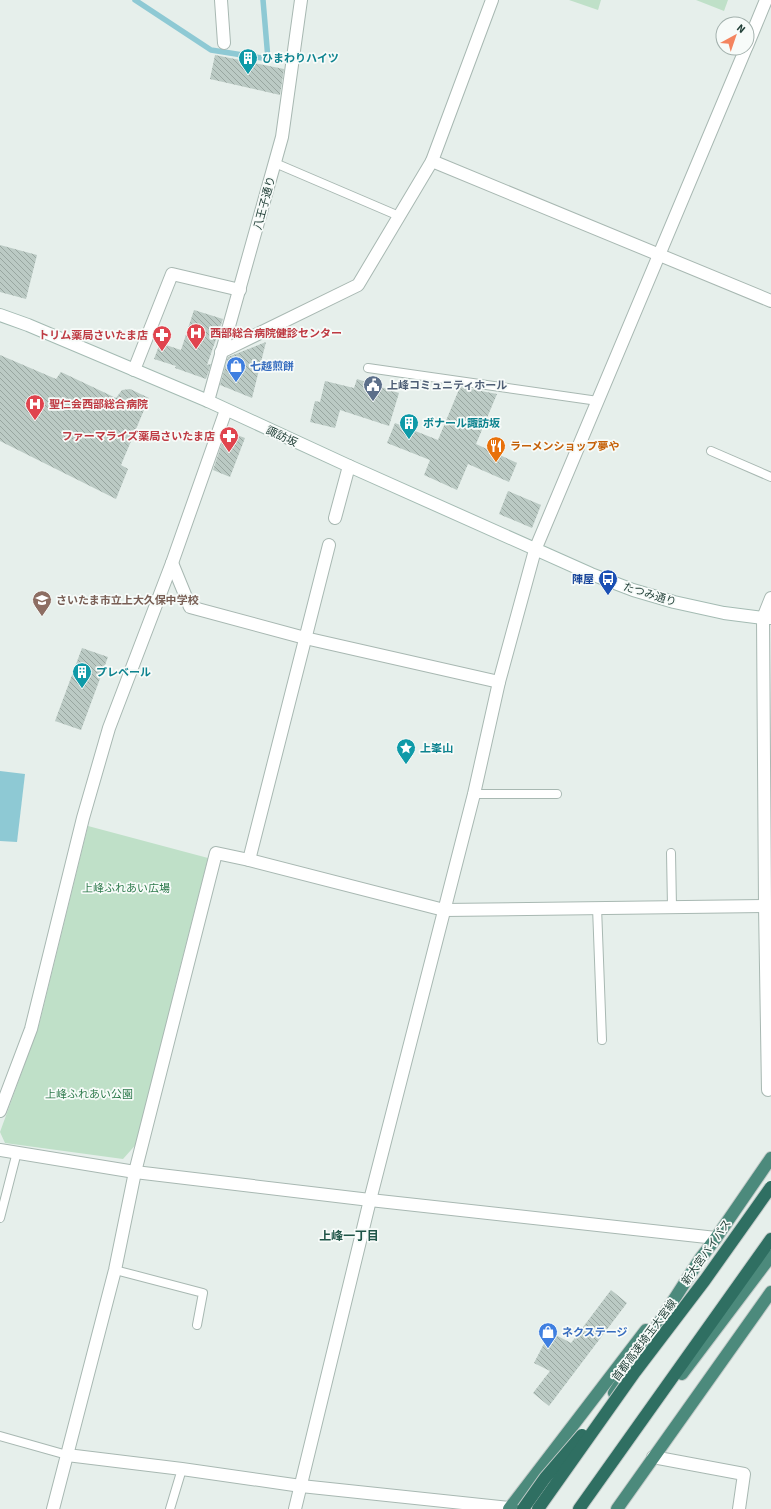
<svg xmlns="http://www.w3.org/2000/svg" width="771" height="1509" font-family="'Source Sans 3','Noto Sans JP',sans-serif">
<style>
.park{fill:#bfe0c8}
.water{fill:#8ec9d4}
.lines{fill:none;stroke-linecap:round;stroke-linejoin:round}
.stream{stroke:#8ec9d4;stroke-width:5.5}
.building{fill:url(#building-back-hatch)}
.service-casing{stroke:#a8b8b2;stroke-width:10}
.minor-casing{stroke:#a8b8b2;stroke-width:14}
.secondary-casing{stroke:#a4bbb3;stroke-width:14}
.trunk-casing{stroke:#c2cac8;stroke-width:14}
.motorway-casing{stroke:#c2cac8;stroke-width:14}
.service{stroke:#fff;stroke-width:8}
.minor{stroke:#fff;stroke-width:12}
.secondary{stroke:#fff;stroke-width:12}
.trunk{stroke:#4c8a7c;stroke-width:12}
.motorway{stroke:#2f6f62;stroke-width:12}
.motorway-bridge-casing{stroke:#c2cac8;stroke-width:14;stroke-linecap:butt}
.motorway-bridge{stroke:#2f6f62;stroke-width:12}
.labels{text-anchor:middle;stroke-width:3.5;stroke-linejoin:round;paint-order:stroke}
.culture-label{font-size:11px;font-weight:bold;fill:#0d838f;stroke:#f7fbf9;text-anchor:start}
.street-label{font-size:11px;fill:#24423a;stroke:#f7fbf9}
.health-label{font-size:11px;font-weight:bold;fill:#be3a42;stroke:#f7fbf9;text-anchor:start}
.shop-label{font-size:11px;font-weight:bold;fill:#366cbe;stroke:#f7fbf9;text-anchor:start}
.service-label{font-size:11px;font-weight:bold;fill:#4e5e75;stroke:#f7fbf9;text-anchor:start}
.food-label{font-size:11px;font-weight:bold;fill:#c56008;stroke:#f7fbf9;text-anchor:start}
.transit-label{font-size:11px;font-weight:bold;fill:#164399;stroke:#f7fbf9;text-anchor:end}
.education-label{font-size:11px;font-weight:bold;fill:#785e54;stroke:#f7fbf9;text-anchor:start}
.park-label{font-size:11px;fill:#2d7a4b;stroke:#f7fbf9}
.neighbourhood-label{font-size:12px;font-weight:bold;fill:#1f5548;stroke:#f7fbf9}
</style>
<defs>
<pattern id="building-back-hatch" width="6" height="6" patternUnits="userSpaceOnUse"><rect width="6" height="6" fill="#bbcac4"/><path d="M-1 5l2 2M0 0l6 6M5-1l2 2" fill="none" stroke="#98a6a0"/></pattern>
</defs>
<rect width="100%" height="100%" fill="#e6efeb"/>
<g class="park">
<polygon points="569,0 601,0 598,10"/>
<polygon points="696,0 728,0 724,11"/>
<polygon points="88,826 208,858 175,987 139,1141 123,1159 5,1143 0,1132 39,1025"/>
</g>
<polygon class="water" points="0,771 25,774 17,842 0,841"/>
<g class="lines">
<polyline class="stream" points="135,0 211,50 268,59 263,0"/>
</g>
<g class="building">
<polygon points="215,55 284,69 280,95 210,79"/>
<polygon points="0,245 37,255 26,299 0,292"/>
<polygon points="194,310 223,319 207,365 211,364 206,379 175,368 176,366 154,359 160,343 181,350"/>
<polygon points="266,342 252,398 220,385 228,357"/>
<polygon points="0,355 56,379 61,372 116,398 122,390 130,389 149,398 121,465 128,469 116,499 0,441"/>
<polygon points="357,379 399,393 389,426 340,410 335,428 310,422 315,401 320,402 325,381 354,388"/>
<polygon points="460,387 497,394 476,444 517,463 509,482 468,464 457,490 424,475 430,460 387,443 395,423 438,440"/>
<polygon points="226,431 245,438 230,477 213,470"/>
<polygon points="508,491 541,505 532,528 499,514"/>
<polygon points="82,648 108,657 81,730 55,721"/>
<polygon points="611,1290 627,1303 549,1406 533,1393 550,1371 534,1363 550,1332 571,1343"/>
</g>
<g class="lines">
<defs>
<g id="service">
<polyline points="275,163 399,216"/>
<polyline points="368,368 598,401"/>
<polyline points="711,451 771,477"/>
<polyline points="474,794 557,794"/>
<polyline points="671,853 672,907"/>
<polyline points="597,907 602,1040"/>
<polyline points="0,1218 17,1152"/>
<polyline points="115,1270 203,1293 197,1325"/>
<polyline points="0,1436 67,1455"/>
<polyline points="170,1509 182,1469"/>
</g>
<g id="minor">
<polyline points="221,0 224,43"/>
<polyline points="747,46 766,0"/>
<polyline points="432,161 771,301"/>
<polyline points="221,352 358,285 432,161 492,0"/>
<polyline points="134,370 172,274 240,290"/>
<polyline points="208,401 282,137 301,0"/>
<polyline points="335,518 349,466"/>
<polyline points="172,563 190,607 305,638 499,682"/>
<polyline points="249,860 329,545"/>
<polyline points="768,1090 765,906 763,618 771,598"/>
<polyline points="0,1111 31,1029 83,818 109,728 172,563 226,410"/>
<polyline points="0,1150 135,1172 370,1200 716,1238"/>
<polyline points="67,1455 182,1469 301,1486 510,1508"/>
<polyline points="653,1457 744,1474 739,1509"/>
<polyline points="53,1509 115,1270 135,1172 216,853 249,860 444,910 771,906"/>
<polyline points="295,1509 370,1200 474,794 499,682 535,550 746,48"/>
</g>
<polyline id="secondary" points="0,315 28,325 208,401 349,466 591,574 633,590 674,602 724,613 763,618 771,618"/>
<g id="trunk">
<polyline points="682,1374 771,1256"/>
<polyline points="614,1393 700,1259 716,1238 771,1158"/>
<polyline points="509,1509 646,1330"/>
<polyline points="617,1509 771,1292"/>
</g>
<polyline id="motorway" points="579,1509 771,1239"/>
</defs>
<use href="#service" class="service-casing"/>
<use href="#minor" class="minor-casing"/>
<use href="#secondary" class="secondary-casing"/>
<use href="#trunk" class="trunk-casing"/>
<use href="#motorway" class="motorway-casing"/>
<use href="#service" class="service"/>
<use href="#minor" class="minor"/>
<use href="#secondary" class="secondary"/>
<use href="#trunk" class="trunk"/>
<use href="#motorway" class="motorway"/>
<defs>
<g id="motorway-bridge">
<polyline points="523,1509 545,1478 582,1435"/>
<polyline points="538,1509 635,1372 705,1280 771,1187"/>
</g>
</defs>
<use href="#motorway-bridge" class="motorway-bridge-casing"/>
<use href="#motorway-bridge" class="motorway-bridge"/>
</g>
<defs>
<symbol id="building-pin" viewBox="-11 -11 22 30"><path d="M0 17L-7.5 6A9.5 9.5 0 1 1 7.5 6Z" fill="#0f9aa8" stroke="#f7fbf9"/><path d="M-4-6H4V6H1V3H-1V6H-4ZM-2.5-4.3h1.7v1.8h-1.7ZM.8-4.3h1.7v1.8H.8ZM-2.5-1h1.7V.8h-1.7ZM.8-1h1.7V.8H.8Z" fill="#fff"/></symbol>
<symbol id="hospital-pin" viewBox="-11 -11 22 30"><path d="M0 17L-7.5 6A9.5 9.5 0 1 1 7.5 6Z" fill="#e0444e" stroke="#f7fbf9"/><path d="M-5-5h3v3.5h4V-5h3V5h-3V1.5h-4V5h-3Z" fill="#fff"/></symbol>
<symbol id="pharmacy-pin" viewBox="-11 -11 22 30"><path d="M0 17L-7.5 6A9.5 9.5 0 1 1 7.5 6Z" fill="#e0444e" stroke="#f7fbf9"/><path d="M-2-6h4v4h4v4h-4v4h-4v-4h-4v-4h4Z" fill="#fff"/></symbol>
<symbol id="shop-pin" viewBox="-11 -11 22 30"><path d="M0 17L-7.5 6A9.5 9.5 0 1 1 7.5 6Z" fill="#3f7fe0" stroke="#f7fbf9"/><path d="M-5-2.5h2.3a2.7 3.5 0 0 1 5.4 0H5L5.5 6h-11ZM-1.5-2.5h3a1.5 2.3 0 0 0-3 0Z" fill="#fff"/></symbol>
<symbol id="civic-pin" viewBox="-11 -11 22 30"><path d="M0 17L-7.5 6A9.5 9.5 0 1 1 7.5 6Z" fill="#5c6f8a" stroke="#f7fbf9"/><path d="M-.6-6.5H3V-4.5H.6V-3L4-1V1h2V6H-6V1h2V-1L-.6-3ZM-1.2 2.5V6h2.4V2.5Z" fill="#fff"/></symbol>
<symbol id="restaurant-pin" viewBox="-11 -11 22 30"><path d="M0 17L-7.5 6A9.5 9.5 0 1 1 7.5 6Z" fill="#e8710a" stroke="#f7fbf9"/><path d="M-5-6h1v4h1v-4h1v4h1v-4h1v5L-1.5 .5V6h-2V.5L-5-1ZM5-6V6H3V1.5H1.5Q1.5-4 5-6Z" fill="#fff"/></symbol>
<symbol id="bus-pin" viewBox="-11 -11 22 30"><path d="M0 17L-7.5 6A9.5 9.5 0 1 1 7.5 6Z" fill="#1a4fb4" stroke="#f7fbf9"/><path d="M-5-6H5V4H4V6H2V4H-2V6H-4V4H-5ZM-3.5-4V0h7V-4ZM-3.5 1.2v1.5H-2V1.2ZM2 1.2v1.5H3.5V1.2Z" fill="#fff"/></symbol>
<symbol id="school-pin" viewBox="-11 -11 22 30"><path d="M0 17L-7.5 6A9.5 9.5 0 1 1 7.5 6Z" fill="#8d6e63" stroke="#f7fbf9"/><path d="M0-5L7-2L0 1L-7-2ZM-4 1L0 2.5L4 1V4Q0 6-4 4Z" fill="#fff"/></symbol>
<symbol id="sight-pin" viewBox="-11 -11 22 30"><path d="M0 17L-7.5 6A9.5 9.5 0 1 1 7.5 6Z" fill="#0f9aa8" stroke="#f7fbf9"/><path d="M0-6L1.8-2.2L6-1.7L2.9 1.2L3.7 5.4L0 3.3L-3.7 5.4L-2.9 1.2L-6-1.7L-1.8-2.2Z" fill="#fff"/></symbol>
</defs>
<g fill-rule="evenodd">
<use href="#building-pin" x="237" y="47" width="22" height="30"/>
<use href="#hospital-pin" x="185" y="322" width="22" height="30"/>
<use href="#pharmacy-pin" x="151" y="324" width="22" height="30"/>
<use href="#shop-pin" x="225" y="355" width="22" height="30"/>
<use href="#civic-pin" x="362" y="374" width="22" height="30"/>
<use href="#hospital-pin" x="24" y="393" width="22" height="30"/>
<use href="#building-pin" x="398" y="412" width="22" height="30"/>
<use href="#pharmacy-pin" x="218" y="425" width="22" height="30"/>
<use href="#restaurant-pin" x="485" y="435" width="22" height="30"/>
<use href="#bus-pin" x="597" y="568" width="22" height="30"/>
<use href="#school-pin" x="31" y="589" width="22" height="30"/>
<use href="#building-pin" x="71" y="661" width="22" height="30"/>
<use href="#sight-pin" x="395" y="737" width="22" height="30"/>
<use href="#shop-pin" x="537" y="1321" width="22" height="30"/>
</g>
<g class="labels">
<g class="culture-label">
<text x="262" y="62">ひまわりハイツ</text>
<text x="423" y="427">ボナール諏訪坂</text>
<text x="96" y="676">プレベール</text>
<text x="420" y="752">上峯山</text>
</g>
<g class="street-label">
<text transform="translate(264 203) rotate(-75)" y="4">八王子通り</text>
<text transform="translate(282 436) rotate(25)" y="4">諏訪坂</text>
<text transform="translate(650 594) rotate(17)" y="4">たつみ通り</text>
<text transform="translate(706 1252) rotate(-55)" y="4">新大宮バイパス</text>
<text transform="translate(644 1340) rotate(-53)" y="4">首都高速埼玉大宮線</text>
</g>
<g class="health-label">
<text x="210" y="337">西部総合病院健診センター</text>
<text x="148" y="339" text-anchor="end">トリム薬局さいたま店</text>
<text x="49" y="408">聖仁会西部総合病院</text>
<text x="215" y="440" text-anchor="end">ファーマライズ薬局さいたま店</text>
</g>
<g class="shop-label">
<text x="250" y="370">七越煎餅</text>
<text x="562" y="1336">ネクステージ</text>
</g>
<g class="service-label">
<text x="387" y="389">上峰コミュニティホール</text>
</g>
<g class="food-label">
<text x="510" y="450">ラーメンショップ夢や</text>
</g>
<g class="transit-label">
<text x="594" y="583">陣屋</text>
</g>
<g class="education-label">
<text x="56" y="604">さいたま市立上大久保中学校</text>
</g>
<g class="park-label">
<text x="126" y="892">上峰ふれあい広場</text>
<text x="89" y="1098">上峰ふれあい公園</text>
</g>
<g class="neighbourhood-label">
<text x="349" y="1240">上峰一丁目</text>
</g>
</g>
<g transform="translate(735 36) rotate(40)"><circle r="19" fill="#f7fbf9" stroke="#a3b1ad"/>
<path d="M0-3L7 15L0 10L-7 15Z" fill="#f4845f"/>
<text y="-6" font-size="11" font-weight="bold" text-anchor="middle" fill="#24423a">N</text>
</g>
</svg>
